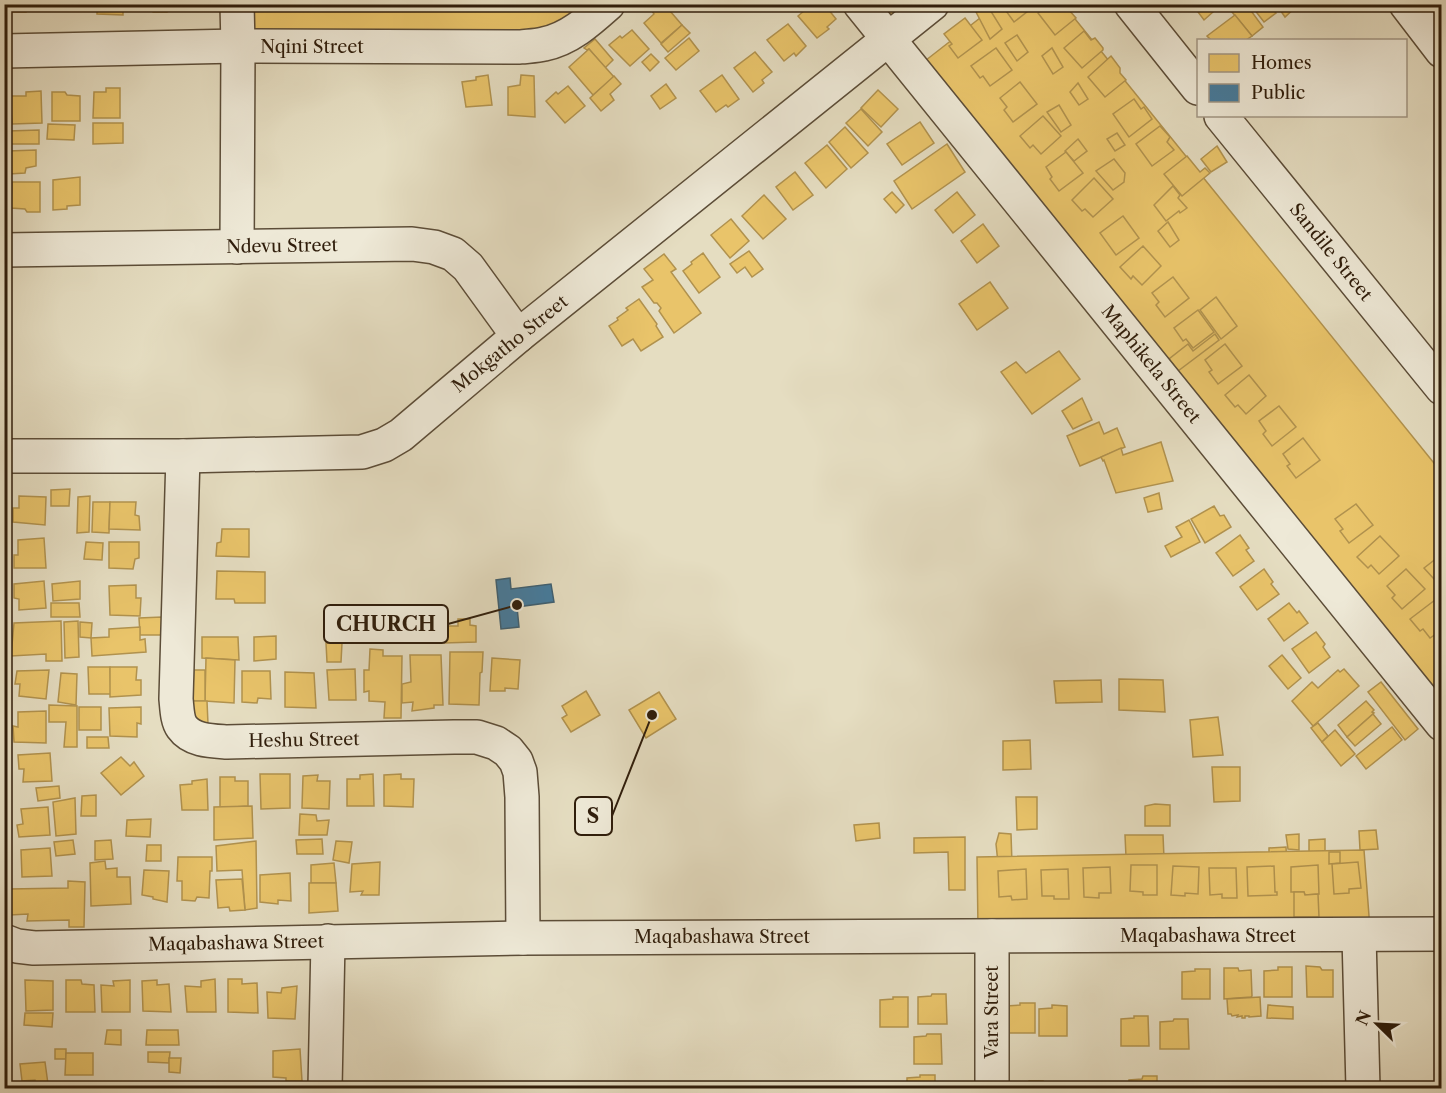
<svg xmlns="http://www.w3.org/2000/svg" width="1446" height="1093" font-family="'Libre Caslon Text',serif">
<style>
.homes{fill:#e9c46a;stroke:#b1924e;stroke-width:1.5}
.public{fill:#457b9d;stroke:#3e5f71;stroke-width:1.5}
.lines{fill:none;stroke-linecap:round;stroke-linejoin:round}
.minor-casing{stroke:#5c4d38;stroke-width:36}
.minor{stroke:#eee9d7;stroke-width:33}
.labels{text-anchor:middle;stroke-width:6;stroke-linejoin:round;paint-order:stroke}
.street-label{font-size:18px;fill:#2f1d0b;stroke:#eee9d7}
.leader{fill:none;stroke:#2f1d0b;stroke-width:2}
.callout-dot{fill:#2f1d0b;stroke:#eee9d7;stroke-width:2}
.callout{fill:#eee9d7;stroke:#2f1d0b;stroke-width:2}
.callout-label{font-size:20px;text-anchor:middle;font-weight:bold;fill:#2f1d0b}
</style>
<rect width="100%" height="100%" fill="#e5ddc1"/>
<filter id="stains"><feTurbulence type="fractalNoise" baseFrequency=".00333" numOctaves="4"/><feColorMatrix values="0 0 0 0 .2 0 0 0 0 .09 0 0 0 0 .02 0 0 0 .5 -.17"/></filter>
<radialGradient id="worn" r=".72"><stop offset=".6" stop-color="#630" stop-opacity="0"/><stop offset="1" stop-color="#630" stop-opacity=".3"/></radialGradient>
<g class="homes">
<polygon points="12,4 40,4 40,8 26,8 26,12 12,12"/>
<polygon points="97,4 123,4 123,15 97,14"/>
<polygon points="139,4 167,4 167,12 153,12 151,8 139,8"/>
<polygon points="237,4 596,4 546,44 238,46"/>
<polygon points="660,4 664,4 682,25 661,43 644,23 654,14 652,11"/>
<polygon points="812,4 824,4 836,19 827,27 829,29 817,38 798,16"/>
<polygon points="869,4 914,4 888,26"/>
<polygon points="998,4 1063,4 1442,473 1442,711 921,64"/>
<polygon points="1001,4 1037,4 1014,22"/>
<polygon points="1048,4 1069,4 1071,7 1068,9 1076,18 1055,35 1038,13"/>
<polygon points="1192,4 1222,4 1204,20"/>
<polygon points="1241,4 1246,4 1263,27 1252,36 1232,12"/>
<polygon points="1250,4 1270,4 1276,13 1264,22"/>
<polygon points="1276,4 1299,4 1285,17"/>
<polygon points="987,5 1002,29 990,39 976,12"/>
<polygon points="1235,15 1252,36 1246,40 1211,40 1207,36"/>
<polygon points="965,18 982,40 958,58 949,46 952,44 944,34"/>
<polygon points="788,24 806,46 796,56 794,53 784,61 767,40"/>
<polygon points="682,25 690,33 668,52 661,44"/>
<polygon points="632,30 649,49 630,66 609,45 620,36 622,38"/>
<polygon points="1084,31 1091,40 1095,38 1103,48 1103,50 1082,68 1064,48"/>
<polygon points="1017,35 1028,52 1017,61 1005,43"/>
<polygon points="689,38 699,51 676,70 665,58"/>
<polygon points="595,39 613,60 605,68 589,49 587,50 584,48"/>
<polygon points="996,48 1012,70 990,86 983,76 980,78 971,66"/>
<polygon points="1052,48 1063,67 1053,74 1042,56"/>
<polygon points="589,49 614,77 593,95 569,67"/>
<polygon points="755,52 772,72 762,80 764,83 753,92 734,68"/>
<polygon points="651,54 659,62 650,71 642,62"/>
<polygon points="1111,56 1120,68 1120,73 1126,80 1105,97 1088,77"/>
<polygon points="488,75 492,105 466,107 462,82 476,80 476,77"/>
<polygon points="521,75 534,76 535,117 508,115 508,87 520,85"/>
<polygon points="722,75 739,99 728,107 726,105 716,112 700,91"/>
<polygon points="614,76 621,84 610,94 614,100 601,111 590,98"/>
<polygon points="1020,82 1037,104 1013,122 1004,110 1007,107 1000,98"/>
<polygon points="1078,83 1088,99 1079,105 1070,92"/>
<polygon points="666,84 676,98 660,109 651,96"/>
<polygon points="568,86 585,106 565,123 546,101 556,92 558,94"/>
<polygon points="106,88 120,88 120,118 93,118 94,92 106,92"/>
<polygon points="878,90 898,109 881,127 861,108"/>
<polygon points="41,91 42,123 12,124 10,96 26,96 26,92"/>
<polygon points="52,92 65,92 67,95 80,96 80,121 52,121"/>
<polygon points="1134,99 1141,109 1144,107 1152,119 1129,137 1113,114"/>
<polygon points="1059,105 1071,125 1061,132 1047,112"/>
<polygon points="861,109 882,132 868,146 846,123"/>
<polygon points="1043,116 1061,136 1041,154 1033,145 1030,148 1020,136"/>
<polygon points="920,122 934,143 902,165 887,144"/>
<polygon points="93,123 123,123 123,143 93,144"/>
<polygon points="48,124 75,125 74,140 47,139"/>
<polygon points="1160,126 1170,137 1167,142 1174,150 1152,166 1136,144"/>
<polygon points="845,127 868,153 851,168 829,142"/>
<polygon points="39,130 39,144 8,144 8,131"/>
<polygon points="1117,133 1125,145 1115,151 1107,139"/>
<polygon points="1078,139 1087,151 1074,161 1065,151"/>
<polygon points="947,144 965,172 912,209 894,181"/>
<polygon points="827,145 847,169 826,188 805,163"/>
<polygon points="1217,146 1227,162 1211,172 1201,159"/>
<polygon points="36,150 36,166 26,168 25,173 9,174 8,151"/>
<polygon points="1066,152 1083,173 1059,191 1050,179 1052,177 1046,167"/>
<polygon points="1187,156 1200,172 1205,168 1210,173 1182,196 1164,174"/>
<polygon points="1114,159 1125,173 1124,182 1113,190 1096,171"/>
<polygon points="795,172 813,195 793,210 776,187"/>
<polygon points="80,177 80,205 67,206 67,209 53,210 53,180"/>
<polygon points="1094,178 1113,199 1093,217 1085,209 1082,211 1072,200"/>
<polygon points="12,182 40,182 40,212 27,212 25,209 11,208"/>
<polygon points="1173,186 1180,195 1178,198 1187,208 1180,213 1179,211 1166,221 1154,205"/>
<polygon points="892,192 904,205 896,213 884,199"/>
<polygon points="957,192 975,215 953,233 935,210"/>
<polygon points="764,195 786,219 763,239 742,216"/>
<polygon points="1123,216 1139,238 1116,255 1100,233"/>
<polygon points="731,219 749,241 730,258 711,235"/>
<polygon points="1168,222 1179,240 1170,247 1158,231"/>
<polygon points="983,224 999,246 977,263 961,241"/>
<polygon points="1143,246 1161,266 1142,285 1133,276 1131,279 1120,267"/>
<polygon points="749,251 763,269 752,277 745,267 737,273 730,264"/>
<polygon points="703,253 720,277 699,293 683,271 692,264 691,262"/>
<polygon points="664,254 676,269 671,272 701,313 674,333 659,311 661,308 657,303 654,303 642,287 653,280 644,269"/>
<polygon points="1173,277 1189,298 1165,317 1156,305 1159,302 1152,293"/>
<polygon points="990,282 1008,308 977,330 959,304"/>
<polygon points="1216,297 1237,326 1221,339 1200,310"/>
<polygon points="639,299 657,324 656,326 663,337 641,351 633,339 622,346 609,326 618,320 617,318 628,310 626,308"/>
<polygon points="10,310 11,346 4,346 4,313"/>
<polygon points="1198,310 1214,332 1193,348 1186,339 1183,341 1174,328"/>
<polygon points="1215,334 1219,340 1178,371 1169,359 1188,344 1193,351"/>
<polygon points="1225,344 1242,366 1218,384 1209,372 1212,370 1205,360"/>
<polygon points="4,350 9,350 10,432 4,432"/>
<polygon points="1059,351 1080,379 1032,414 1001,372 1016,362 1026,373"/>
<polygon points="1249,375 1266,396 1246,414 1238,405 1235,407 1225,395"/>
<polygon points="1082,398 1092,420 1073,429 1062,411"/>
<polygon points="1279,406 1296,427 1272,446 1263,434 1266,431 1259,421"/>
<polygon points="1099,422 1104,434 1117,428 1125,447 1080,466 1067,436"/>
<polygon points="1303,438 1320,460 1296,478 1287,466 1290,464 1283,454"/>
<polygon points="1161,442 1173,481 1116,493 1104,460 1103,461 1101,457 1121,448 1123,455"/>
<polygon points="70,489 69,506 51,506 51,490"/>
<polygon points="1159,493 1162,509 1148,512 1144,498"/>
<polygon points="19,496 46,497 45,525 13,522 13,508 19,508"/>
<polygon points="90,496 89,532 77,533 78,497"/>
<polygon points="93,502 110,502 109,533 92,532"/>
<polygon points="110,502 136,502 135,515 139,516 140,530 109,529"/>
<polygon points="1356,504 1373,525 1349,543 1340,531 1343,529 1335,519"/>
<polygon points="1214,506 1220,516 1224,515 1231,527 1205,543 1191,519"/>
<polygon points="1189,520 1200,542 1171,557 1165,546 1182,537 1176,527"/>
<polygon points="222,529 249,529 249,557 216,556 217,543 221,542"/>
<polygon points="1240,535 1249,548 1246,550 1254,561 1233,576 1216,553"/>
<polygon points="1380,536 1399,556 1379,574 1371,565 1368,568 1357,557"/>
<polygon points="44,538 46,568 14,568 14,555 18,555 18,540"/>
<polygon points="86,542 103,543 102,560 84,559"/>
<polygon points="109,542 139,542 139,558 135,559 133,569 109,568"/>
<polygon points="1437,558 1442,563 1442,574 1434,579 1424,568"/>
<polygon points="1264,569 1273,582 1271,584 1279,594 1257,610 1240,587"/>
<polygon points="1406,569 1425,589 1402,609 1392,598 1395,595 1387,586"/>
<polygon points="217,571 265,572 265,603 235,603 234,599 216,599"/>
<polygon points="44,581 46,608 19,610 19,599 14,598 14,584"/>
<polygon points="80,581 80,599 53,601 52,584"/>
<polygon points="136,585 136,598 141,598 140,616 110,615 109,586"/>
<polygon points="1435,600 1442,609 1442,630 1430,638 1423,629 1420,631 1410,619"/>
<polygon points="51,603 79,603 80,617 51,617"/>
<polygon points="1289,603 1297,613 1299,611 1308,623 1284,641 1268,619"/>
<polygon points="162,617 163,635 140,635 139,618"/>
<polygon points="458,619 470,619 470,625 476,626 476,642 444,643 444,626 458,626"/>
<polygon points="61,621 62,661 46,661 46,654 11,656 14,623"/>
<polygon points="78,621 79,657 65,658 64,622"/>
<polygon points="80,622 92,623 91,638 80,637"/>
<polygon points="140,627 140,640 145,639 146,652 92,656 91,638 109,637 109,629"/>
<polygon points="1316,632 1325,644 1323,647 1330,657 1309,673 1292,649"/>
<polygon points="276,636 276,659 254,661 254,637"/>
<polygon points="202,637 238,637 239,660 202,658"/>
<polygon points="326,643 342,643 341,662 327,662"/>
<polygon points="370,649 383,650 383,656 402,656 401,718 384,718 385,702 369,701 369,691 364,692 364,670 369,670"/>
<polygon points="450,652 483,652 482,672 480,673 479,705 449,704"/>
<polygon points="410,655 441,655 443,705 434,705 434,708 412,711 413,702 402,703 402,684 411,682"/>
<polygon points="1282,655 1301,678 1288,689 1269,666"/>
<polygon points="206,658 235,660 234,703 205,701"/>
<polygon points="492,658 520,660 518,689 505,688 505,691 490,691"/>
<polygon points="88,667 110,667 111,694 89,694"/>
<polygon points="110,667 137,667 136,680 141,680 141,695 110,697"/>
<polygon points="355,669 356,700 329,700 327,670"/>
<polygon points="1344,669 1359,686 1313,726 1292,701 1312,682 1318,688 1338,670 1340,672"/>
<polygon points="49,670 46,699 19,696 20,684 15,684 17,671"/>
<polygon points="194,670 205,670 205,701 192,701"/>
<polygon points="242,671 270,671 271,699 258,698 257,703 242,702"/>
<polygon points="285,672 314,673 316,708 285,707"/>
<polygon points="61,673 77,674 76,705 58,702"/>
<polygon points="1119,679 1163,680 1165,712 1119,710"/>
<polygon points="1101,680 1102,702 1056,703 1054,681"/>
<polygon points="1381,682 1418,729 1405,740 1368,692"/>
<polygon points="586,691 600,715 571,732 562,718 567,715 562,706"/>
<polygon points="659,692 676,719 646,738 629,710"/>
<polygon points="192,701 207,701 208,724 193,724"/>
<polygon points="1366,701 1374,710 1372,712 1374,713 1347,737 1338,725"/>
<polygon points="49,705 77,706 77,747 64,747 66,722 49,722"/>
<rect x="79" y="707" width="22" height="23"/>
<polygon points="141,707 141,724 137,723 137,737 110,736 109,708"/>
<polygon points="46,711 46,743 14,742 13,726 18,727 18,712"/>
<polygon points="1373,714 1381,724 1355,746 1347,737"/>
<polygon points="1218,717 1223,755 1193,757 1190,720"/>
<polygon points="1318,723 1328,736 1322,742 1311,728"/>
<polygon points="1392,727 1402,740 1366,769 1356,756"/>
<polygon points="1335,730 1355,754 1341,766 1322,742"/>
<polygon points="87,737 108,737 109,748 87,748"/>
<polygon points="1030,740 1031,769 1003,770 1003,741"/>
<polygon points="50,753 52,781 23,782 24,769 19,769 18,755"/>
<polygon points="121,757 130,766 134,762 144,776 121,795 101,773"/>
<polygon points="1212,767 1240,767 1240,801 1214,802"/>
<polygon points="260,774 290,774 290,808 261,809"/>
<polygon points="373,774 374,806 347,806 347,779 360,779 360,775"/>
<polygon points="401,774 401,779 414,779 413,807 384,806 384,775"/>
<polygon points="318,775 317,781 330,781 329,809 302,808 303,776"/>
<polygon points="220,777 235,777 235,781 248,781 248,806 220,808"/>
<polygon points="207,779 208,810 182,810 180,785 192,784 192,781"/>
<polygon points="59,786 60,798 38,801 36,788"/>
<polygon points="96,795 96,816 81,816 82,796"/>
<polygon points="1016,797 1037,797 1037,829 1017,830"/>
<polygon points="75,798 76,834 56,836 53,802"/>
<polygon points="1155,804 1170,805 1170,826 1145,826 1145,806"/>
<polygon points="252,806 253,838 214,840 214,807"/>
<polygon points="48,807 50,835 19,837 17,825 23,824 21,809"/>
<polygon points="300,814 316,815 317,821 329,820 327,835 299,835"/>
<polygon points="151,819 150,837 126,836 127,820"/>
<polygon points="879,823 880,838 856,841 854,825"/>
<polygon points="1376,830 1378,849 1360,850 1359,831"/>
<polygon points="999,833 1011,834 1012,864 998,863 996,844"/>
<polygon points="1299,834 1299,850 1288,849 1286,835"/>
<polygon points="1125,835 1163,835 1164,858 1126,857"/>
<polygon points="965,837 965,890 949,890 948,852 914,853 914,838"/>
<polygon points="322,839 323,854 297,854 296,840"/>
<polygon points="1325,839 1325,865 1309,866 1309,840"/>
<polygon points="73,840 75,854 56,856 54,842"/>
<polygon points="111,840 113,859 95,860 95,841"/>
<polygon points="256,841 257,908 245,910 242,870 217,871 216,846"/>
<polygon points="336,841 352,842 349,863 333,860"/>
<polygon points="147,845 161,845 161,861 146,861"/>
<polygon points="1286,847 1287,866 1274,867 1269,865 1269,848"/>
<polygon points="50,848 52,876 22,877 21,850"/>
<polygon points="1364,850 1370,929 978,929 977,857"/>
<polygon points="1329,852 1340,852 1340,863 1329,864"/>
<polygon points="178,857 212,857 212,871 210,871 209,898 197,897 195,901 182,900 182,881 177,881"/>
<polygon points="105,861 106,869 117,868 117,877 130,877 131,904 91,906 90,863"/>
<polygon points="380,862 379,895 361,895 363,891 350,892 352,864"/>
<polygon points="1358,862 1361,888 1349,889 1349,893 1334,894 1332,864"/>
<polygon points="334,863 336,883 311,883 311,865"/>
<polygon points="1131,865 1157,865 1157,895 1143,895 1143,892 1130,891"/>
<polygon points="1318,865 1319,894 1305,895 1304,892 1291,892 1291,867"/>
<polygon points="1173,866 1199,867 1198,894 1185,893 1185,896 1171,895"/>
<polygon points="1274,866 1275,892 1277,892 1277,895 1248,896 1247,867"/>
<polygon points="1110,867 1111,893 1099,893 1099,898 1084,897 1083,868"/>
<polygon points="1209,868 1236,868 1237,898 1222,898 1222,894 1210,895"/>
<polygon points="1026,869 1027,899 1012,900 1011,896 999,897 998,871"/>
<polygon points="1068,869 1069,899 1054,899 1054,896 1042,896 1041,870"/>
<polygon points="144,870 169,871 167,902 153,899 153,897 142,895"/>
<polygon points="290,873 291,901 278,900 278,904 260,902 260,875"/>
<polygon points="242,879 245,910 230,911 229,907 218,908 216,880"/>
<polygon points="68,881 85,882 84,927 69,927 69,920 27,921 28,914 10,915 10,908 4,908 4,894 9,893 9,889 68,888"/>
<polygon points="309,883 336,883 338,911 309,913"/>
<polygon points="1294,892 1304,892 1305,895 1318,894 1319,917 1294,917"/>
<polygon points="1306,966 1320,967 1322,970 1333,970 1333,997 1307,997"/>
<polygon points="1278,967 1292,967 1292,997 1264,997 1264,971 1278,970"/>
<polygon points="1224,968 1238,968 1239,971 1251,970 1252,996 1251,997 1224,999"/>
<polygon points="1195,969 1210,969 1210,999 1182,999 1182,972 1195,971"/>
<polygon points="215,979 216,1012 187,1012 185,986 201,987 201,981"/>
<polygon points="228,979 242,979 242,984 257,983 258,1013 228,1012"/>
<polygon points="25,980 53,981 53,1010 26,1011"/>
<polygon points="66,980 81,980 82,984 94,985 95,1012 66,1012"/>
<polygon points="130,980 130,1012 102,1012 101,985 114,986 113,981"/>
<polygon points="157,980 157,985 169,984 171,1012 143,1011 142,981"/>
<polygon points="297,986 295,1019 268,1018 267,992 281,993 282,988"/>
<polygon points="932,994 946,994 947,1024 918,1024 918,997 931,996"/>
<polygon points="893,997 908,997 908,1027 880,1027 880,1000 893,999"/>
<polygon points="1260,997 1261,1016 1249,1017 1249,1016 1245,1016 1245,1018 1242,1018 1242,1016 1237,1017 1238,1015 1232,1016 1231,1014 1228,1014 1227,999"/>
<polygon points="1020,1003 1035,1003 1035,1033 1007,1033 1006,1006 1020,1005"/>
<polygon points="1052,1005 1067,1006 1067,1036 1039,1036 1039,1009 1052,1008"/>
<polygon points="1268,1005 1293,1007 1293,1019 1267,1018"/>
<polygon points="25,1013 53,1013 52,1027 24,1025"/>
<polygon points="1134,1016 1148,1016 1149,1046 1121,1046 1121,1019 1134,1018"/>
<polygon points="1174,1019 1188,1019 1189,1049 1160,1049 1160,1022 1173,1021"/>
<polygon points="107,1030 121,1030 121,1045 105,1044"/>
<polygon points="147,1030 178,1030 179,1045 146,1045"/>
<polygon points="927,1034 941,1034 942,1064 914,1064 914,1037 926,1036"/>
<rect x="55" y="1049" width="11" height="10"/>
<polygon points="300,1049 302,1081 286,1081 286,1078 273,1077 273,1051"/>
<polygon points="148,1052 170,1052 169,1063 148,1062"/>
<polygon points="66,1053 93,1053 93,1075 65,1075"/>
<polygon points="169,1058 181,1058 180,1073 169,1072"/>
<polygon points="45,1062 48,1084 36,1085 35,1080 22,1081 20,1064"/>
<polygon points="920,1075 935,1075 935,1088 907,1088 907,1078 920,1077"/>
<polygon points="1143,1076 1157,1076 1157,1088 1129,1088 1129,1080 1142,1079"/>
<polygon points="1029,1081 1043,1081 1043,1088 1015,1088 1015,1085 1028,1084"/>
<polygon points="142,1083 171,1084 171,1088 141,1088"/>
<polygon points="186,1084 215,1085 215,1088 186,1088"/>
</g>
<polygon class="public" points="510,578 511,589 551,584 554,602 517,607 519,627 501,629 496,580"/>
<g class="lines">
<defs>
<g id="minor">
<polyline points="860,4 1442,724"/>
<polyline points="1131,4 1198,88"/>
<polyline points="1406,4 1442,51"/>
<path d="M 4,51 L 238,46 L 520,47 C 528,46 536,46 544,44 C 569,39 589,21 608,4"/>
<polyline points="1221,116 1442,388"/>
<polyline points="237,247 238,46 237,4"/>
<polyline points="4,250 412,244 434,247 453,254 468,267 518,336"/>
<polyline points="4,456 183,456 362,452 384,445 401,435 518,336 932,4"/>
<path d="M 183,456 L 176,699 C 177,708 177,720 182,727 C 192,741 212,741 227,742 L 454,737 L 477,737 L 496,743 L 508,751 L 516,761 L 520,772 L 522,797 L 523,938"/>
<polyline points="1359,936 1363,1088"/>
<polyline points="4,941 17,946 34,948 523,938 1442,934"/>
<polyline points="325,1088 328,941"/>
<polyline points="992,1088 992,936"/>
</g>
</defs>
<use href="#minor" class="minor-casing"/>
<use href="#minor" class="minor"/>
</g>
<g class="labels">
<g class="street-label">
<text x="312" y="53">Nqini Street</text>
<text transform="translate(282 246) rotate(-1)" y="6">Ndevu Street</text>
<text transform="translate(1331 252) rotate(51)" y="6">Sandile Street</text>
<text transform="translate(510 344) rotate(-39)" y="6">Mokgatho Street</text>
<text transform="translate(1151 364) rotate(51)" y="6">Maphikela Street</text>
<text transform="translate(304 740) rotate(-1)" y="6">Heshu Street</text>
<text x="1208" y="942">Maqabashawa Street</text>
<text x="722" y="943">Maqabashawa Street</text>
<text transform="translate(236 943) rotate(-1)" y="6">Maqabashawa Street</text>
<text transform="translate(992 1012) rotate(-90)" y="6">Vara Street</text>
</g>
</g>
<path class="leader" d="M517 605L448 624M652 715L612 816"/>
<g class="callout-dot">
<circle cx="517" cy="605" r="6"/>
<circle cx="652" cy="715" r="6"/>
</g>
<g class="callout">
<rect x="324" y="605" width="124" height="38" rx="6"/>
<rect x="575" y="797" width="37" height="38" rx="6"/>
</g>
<g class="callout-label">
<text x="386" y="631">CHURCH</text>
<text x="593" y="823">S</text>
</g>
<rect width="1446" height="1093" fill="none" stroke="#e5ddc1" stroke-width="24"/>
<rect x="6" y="6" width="1434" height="1081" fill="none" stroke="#2f1d0b" stroke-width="3"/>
<rect x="12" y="12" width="1422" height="1069" fill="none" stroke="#2f1d0b" stroke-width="1.5"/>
<rect x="1197" y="39" width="210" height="78" fill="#eee9d7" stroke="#a29785" stroke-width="1.5"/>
<rect x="1209" y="54" width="30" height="18" fill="#e9c46a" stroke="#a29785" stroke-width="1.5"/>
<text x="1251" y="69" font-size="18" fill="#2f1d0b">Homes</text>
<rect x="1209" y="84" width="30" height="18" fill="#457b9d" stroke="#a29785" stroke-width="1.5"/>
<text x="1251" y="99" font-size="18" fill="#2f1d0b">Public</text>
<g transform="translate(1377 1024) rotate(294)" stroke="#eee9d7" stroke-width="4.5" paint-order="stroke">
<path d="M0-4.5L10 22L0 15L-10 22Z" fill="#2f1d0b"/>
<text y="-9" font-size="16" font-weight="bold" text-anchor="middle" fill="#2f1d0b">N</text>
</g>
<rect width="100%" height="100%" filter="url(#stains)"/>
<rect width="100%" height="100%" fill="url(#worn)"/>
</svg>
